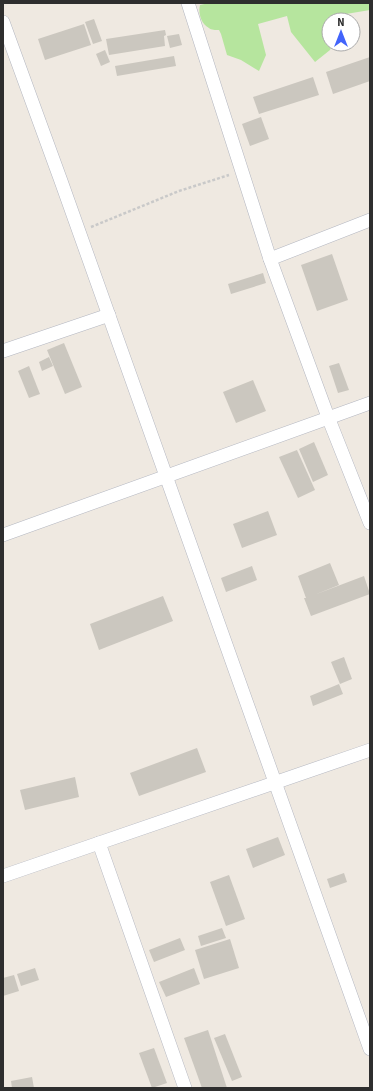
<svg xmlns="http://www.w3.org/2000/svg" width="373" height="1091" font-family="'Source Sans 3',sans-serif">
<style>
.green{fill:#b6e59e}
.building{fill:#cbc7bf}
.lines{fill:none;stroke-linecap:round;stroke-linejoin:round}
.minor-casing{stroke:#b4b7c1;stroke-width:14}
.path{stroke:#c9c9c9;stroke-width:2.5;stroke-dasharray:3 2;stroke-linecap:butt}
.minor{stroke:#fff;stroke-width:13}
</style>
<rect width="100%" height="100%" fill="#efe9e1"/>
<path class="green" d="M 209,3 L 370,3 L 370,10 L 334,16 L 334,20 L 329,20 L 329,44 L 332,44 L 330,50 L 315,62 L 291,32 L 287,16 L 258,24 L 266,55 L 259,71 L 241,60 L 227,55 L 221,34 L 219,30 C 216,30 211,30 209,28 C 201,24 198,13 200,5 Z"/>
<g class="building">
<polygon points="94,19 102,41 93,44 85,22"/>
<polygon points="84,24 91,45 45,60 38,39"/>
<polygon points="165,30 166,35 164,36 165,46 109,55 106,39"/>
<polygon points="179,34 182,45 170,48 167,36"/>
<polygon points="105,50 110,62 101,66 96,54"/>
<polygon points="174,56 176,66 117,76 115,66"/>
<polygon points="370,57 370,81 333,94 326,72"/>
<polygon points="313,77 319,95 259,114 253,97"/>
<polygon points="261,117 269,139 250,146 242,124"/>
<polygon points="332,254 348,300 317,311 301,265"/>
<polygon points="263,273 266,283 231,294 228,284"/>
<polygon points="64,343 82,387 65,394 47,350"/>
<polygon points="49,357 53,366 42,371 39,362"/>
<polygon points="339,363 349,390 338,393 329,366"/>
<polygon points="29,366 40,394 29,398 18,371"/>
<polygon points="253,380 266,411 236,423 223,392"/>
<polygon points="314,442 328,475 313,482 299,449"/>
<polygon points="297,450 315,490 298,498 279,457"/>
<polygon points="268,511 277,535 242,548 233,524"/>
<polygon points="330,563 339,585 314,595 364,576 370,594 311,616 304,598 306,598 298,576"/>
<polygon points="252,566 257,580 226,592 221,578"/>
<polygon points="163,596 173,621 99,650 90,624"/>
<polygon points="344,657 352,679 340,684 331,662"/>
<polygon points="339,684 343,694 313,706 310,696"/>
<polygon points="197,748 206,772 139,796 130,773"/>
<polygon points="75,777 79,797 25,810 20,790"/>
<polygon points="278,837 285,855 253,868 246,849"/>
<polygon points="344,873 347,882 330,888 327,879"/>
<polygon points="229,875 245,919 226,926 210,882"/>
<polygon points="222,928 226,938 201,946 198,936"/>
<polygon points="180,938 185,950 154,962 149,950"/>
<polygon points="230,939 239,968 204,979 195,950"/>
<polygon points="35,968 39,980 21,986 17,974"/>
<polygon points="194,968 200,984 166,997 159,982"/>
<polygon points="14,975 19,991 3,996 3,978"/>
<polygon points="208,1030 227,1088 202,1088 184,1038"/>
<polygon points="225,1034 242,1077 232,1081 214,1038"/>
<polygon points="154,1048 167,1083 152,1088 139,1053"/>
<polygon points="32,1077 34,1088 12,1088 11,1081"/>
</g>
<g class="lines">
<defs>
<g id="minor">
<polyline points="188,3 270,259 328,417 370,523"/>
<polyline points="3,22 61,181 370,1049"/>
<polyline points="270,259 370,220"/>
<polyline points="3,351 109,315"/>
<polyline points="3,535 370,403"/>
<polyline points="99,843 185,1088"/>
<polyline points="3,876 370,750"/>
</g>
</defs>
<use href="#minor" class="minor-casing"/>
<polyline class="path" points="91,227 179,191 229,175"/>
<use href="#minor" class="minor"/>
</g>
<rect width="373" height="1091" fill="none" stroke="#2e2e2e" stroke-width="8"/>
<g transform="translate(341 32)"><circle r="19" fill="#ffffff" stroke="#ababab"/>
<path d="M0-3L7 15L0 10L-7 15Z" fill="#4264fb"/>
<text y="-6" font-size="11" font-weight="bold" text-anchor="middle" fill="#2e2e2e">N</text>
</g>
</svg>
